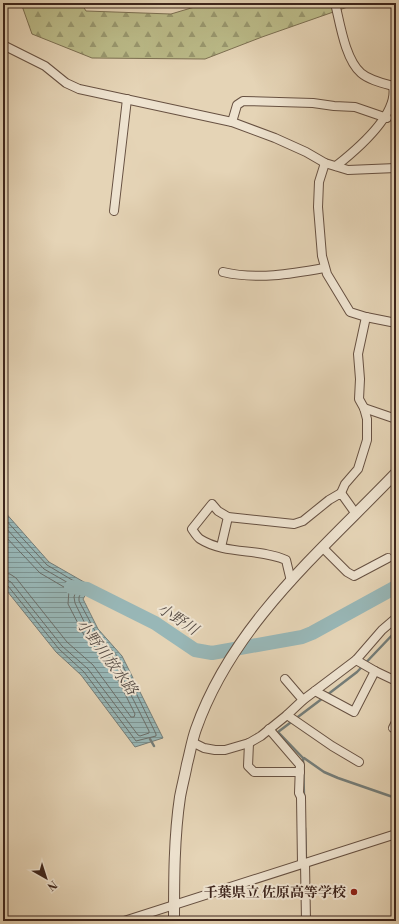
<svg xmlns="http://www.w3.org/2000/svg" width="399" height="924" font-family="'Libre Bodoni','Noto Serif JP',serif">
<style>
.forest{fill:url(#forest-firs);stroke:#7c7052}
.water{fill:url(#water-rules);stroke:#747d79}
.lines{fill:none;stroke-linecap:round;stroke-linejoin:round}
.shore{stroke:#6a6e6a;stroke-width:1}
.stream{stroke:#747d79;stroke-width:2.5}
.river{stroke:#98b7b7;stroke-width:14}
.minor-casing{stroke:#675142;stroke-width:10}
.tertiary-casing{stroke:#675142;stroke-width:12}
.minor{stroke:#eee3d0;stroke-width:8}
.tertiary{stroke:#eee3d0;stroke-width:10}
.poi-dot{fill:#8f2418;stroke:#eee3d0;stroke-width:1.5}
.labels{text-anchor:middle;stroke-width:4;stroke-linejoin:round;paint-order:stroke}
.poi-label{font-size:14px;font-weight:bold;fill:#3d251c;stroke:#eee3d0;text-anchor:end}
.water-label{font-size:15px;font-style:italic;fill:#544a43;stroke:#eee3d0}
</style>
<defs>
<pattern id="forest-firs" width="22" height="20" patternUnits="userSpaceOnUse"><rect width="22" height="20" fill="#bbbb89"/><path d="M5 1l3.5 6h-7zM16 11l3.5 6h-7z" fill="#99986f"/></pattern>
<pattern id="water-rules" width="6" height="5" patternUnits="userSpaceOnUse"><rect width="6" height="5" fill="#98b7b7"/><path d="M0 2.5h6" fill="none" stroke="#7d9594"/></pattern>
</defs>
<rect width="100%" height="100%" fill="#e5d4b6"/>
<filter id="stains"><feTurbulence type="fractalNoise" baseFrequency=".005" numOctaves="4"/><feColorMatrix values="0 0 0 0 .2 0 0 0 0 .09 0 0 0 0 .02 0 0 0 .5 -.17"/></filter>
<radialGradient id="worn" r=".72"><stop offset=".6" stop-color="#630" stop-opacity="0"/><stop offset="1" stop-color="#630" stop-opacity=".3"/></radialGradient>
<polygon class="forest" points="21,3 81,3 86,11 171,14 208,3 359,3 262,37 205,59 92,58 32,34"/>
<polygon class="water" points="3,510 49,562 91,586 83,599 98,629 122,656 163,738 135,747 81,675 56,652 3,586"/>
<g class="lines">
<g class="shore">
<polyline points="3,517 47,565 84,587 79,597 79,601 95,631 119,658 156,734 156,736 136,741 84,672 59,649 8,586 3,584"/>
<polyline points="3,525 44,569 77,588 74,597 75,603 90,634 114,661 149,731 149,733 140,736 138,735 88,669 62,646 11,582 7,580 3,579"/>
<polyline points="3,534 40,573 69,590 68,604 84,635 110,664 135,714 134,717 131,717 93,665 67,642 16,578 10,574 3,573"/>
</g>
<g class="stream">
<polyline points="327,695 357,672 396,631"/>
<polyline points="150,739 154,746"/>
<polyline points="304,758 324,772 338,778 390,796 396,799"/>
<polyline points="304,797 303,758 278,732 323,698"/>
<polyline points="305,828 306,861"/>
</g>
<polyline class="river" points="71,587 87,589 155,623 195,650 212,653 302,637 312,633 396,587"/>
<defs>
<g id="minor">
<path d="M 335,3 C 340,23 345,59 361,73 C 369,80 382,83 393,86 L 396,85"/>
<polyline points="3,45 45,66 66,83 79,89 232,122 275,138 306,152 325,163 348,170 396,168"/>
<polyline points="232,122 237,105 243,101 313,103 334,106 355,107 387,118"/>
<polyline points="325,163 319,182 318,207 322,256 327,274 350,312 366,317 396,323"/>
<path d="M 336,166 C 355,151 399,115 393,86"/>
<polyline points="114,211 127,99"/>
<path d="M 223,272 C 257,280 291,274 324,268"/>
<polyline points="364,408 396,419"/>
<polyline points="341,493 345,484 358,469 367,440 367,419 364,408 359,399 360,379 358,354 366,317"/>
<polyline points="221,547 228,517"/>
<polyline points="323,548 347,572 354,576 388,558"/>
<path d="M 291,581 L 286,560 C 259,548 225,555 200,539 C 197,537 194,532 192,529 L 212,504 L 218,511 L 228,517 L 294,524 L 303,521 L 329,500 L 341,493 L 356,514"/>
<polyline points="356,660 375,671 396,681"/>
<polyline points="285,679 303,700"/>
<polyline points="315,691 354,712 375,671"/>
<polyline points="287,715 332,746 359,762"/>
<polyline points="393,728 396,722"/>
<polyline points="269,729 300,765 299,793 301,797 302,864"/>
<polyline points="192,742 204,748 215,750 225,750 249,743 261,736 287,715 303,700 356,660 382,630 396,618"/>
<polyline points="249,743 248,766 254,772 300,772"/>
<polyline points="305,863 306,921"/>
<polyline points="124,921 396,834"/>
</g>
<path id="tertiary" d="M 174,921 C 174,880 174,837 180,797 C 182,786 185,775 187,764 C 190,753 192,740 196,729 C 233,624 321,551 396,473"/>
</defs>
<use href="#minor" class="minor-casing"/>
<use href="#tertiary" class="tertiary-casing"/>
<use href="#minor" class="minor"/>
<use href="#tertiary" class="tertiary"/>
</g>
<circle class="poi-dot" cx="354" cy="892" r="4"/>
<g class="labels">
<g class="poi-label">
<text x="346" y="897">千葉県立 佐原高等学校</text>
</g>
<g class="water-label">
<text transform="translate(178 619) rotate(33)" y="5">小野川</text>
<text transform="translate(107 657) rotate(53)" y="5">小野川放水路</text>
</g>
</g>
<rect width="399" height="924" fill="none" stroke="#e5d4b6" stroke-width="16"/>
<rect x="4" y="4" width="391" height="916" fill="none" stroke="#3d251c" stroke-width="2"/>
<rect x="8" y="8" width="383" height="908" fill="none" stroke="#3d251c"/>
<g transform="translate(46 878) rotate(141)" stroke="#eee3d0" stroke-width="3" paint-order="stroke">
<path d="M0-3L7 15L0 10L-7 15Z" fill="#3d251c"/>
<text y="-6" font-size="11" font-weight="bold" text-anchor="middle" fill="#3d251c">N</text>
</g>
<rect width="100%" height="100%" filter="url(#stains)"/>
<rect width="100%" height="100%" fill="url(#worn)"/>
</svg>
